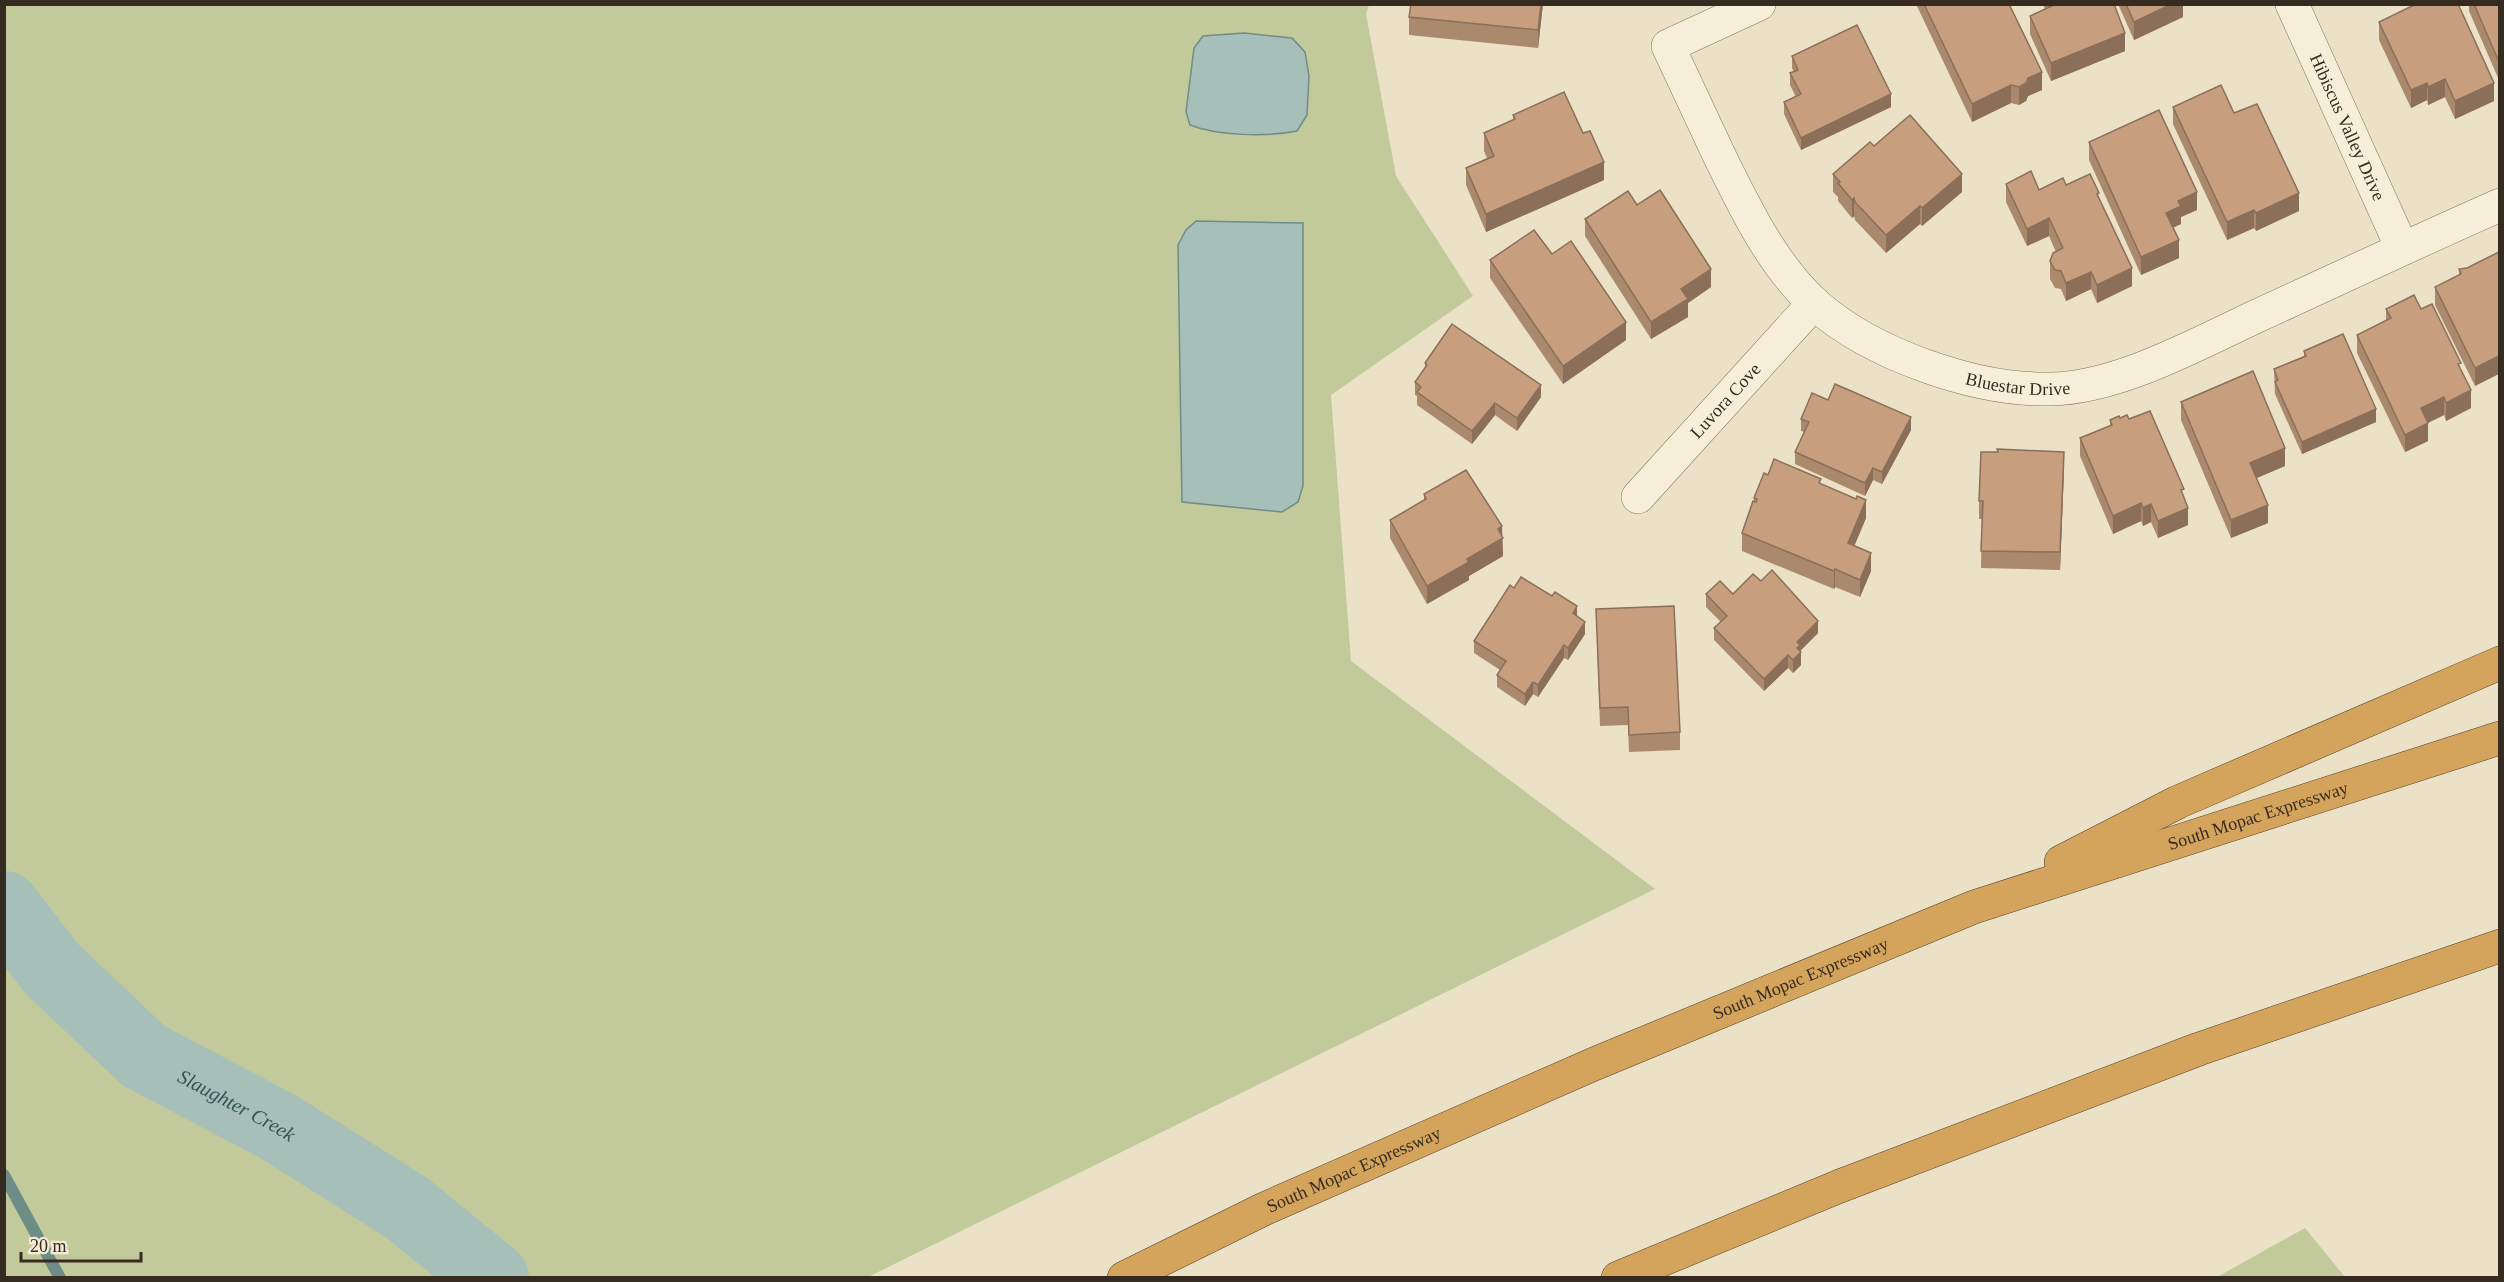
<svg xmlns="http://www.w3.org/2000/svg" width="2504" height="1282" font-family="Georgia,serif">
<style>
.green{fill:#c2c99b}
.water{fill:#a7bfb9;stroke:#6e8d86;stroke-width:1.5}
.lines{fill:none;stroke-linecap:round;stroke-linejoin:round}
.stream{stroke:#6e8d86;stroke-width:12}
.river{stroke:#a7bfb9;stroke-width:72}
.street-casing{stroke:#85745d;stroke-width:34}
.highway-casing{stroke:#534231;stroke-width:34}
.street{stroke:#f6eed9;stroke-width:33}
.highway{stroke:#d4a45d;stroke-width:33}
.wall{fill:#ab896d}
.shaded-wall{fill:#8b6f59}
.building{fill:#c79f7f;stroke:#8b6f59;stroke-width:1.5}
.labels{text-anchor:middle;stroke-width:4.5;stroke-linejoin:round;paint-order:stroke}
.street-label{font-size:18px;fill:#362b20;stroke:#f3ebd5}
.water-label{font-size:20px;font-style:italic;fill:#305554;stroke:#f3ebd5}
</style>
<rect width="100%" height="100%" fill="#ebe1c6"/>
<g class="green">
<polygon points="5,5 1369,5 1366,14 1396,176 1473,296 1331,395 1351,661 1655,889 868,1277 5,1278"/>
<polygon points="2305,1228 2345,1277 2217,1277"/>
</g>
<g class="water">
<path d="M 1244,33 L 1292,38 L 1305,52 L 1309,76 L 1307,115 L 1297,131 C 1267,137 1218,136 1190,125 L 1186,112 L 1194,48 L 1203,36 Z"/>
<polygon points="1196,221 1303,223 1303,486 1298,502 1282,512 1182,502 1178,245 1186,230"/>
</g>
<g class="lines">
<polyline class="stream" points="4,1175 60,1278"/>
<path class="river" id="s1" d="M 4,907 L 52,969 L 144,1056 L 277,1126 L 407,1208 L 493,1278"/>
<defs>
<g id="street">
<path id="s2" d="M 1759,4 L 1668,46 C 1685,82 1702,118 1719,155 C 1744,206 1772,265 1815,304 C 1871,354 1976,391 2051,389 C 2118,388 2197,344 2257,316 C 2338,279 2418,241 2500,205"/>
<path id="s3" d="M 2292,4 L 2402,248"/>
<path id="s4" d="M 1638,497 L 1814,303"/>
</g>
<g id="highway">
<polyline points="2061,862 2178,802 2500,663"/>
<path id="s5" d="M 1124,1278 L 1264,1209 L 1594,1064 L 1974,907 L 2500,738"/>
<polyline points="1618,1278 1840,1186 2199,1049 2500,946"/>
</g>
</defs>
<use href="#street" class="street-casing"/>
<use href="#highway" class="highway-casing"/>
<use href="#street" class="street"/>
<use href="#highway" class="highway"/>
</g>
<g class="wall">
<polygon points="1543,4 1538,48 1409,35 1409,17"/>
<polygon points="1916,4 1959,4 2042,90 2028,96 2026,101 2019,105 2011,103 1972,122"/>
<polygon points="2043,4 2114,4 2125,51 2051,81 2030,34 2030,16 2045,9"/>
<polygon points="2118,4 2183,4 2183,17 2134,40"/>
<polygon points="2469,4 2499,4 2499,80 2469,11"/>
<polygon points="2379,22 2494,101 2455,119 2445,97 2428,105 2427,100 2411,108 2379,40"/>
<polygon points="1792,56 1891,107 1801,150 1784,114 1784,102 1796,97 1790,85 1790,73 1794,72 1792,68"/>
<polygon points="2173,107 2234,113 2299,211 2256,231 2254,228 2227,240 2173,124"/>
<polygon points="1513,115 1604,180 1486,232 1466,185 1466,168 1487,158 1484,151 1484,133 1513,120"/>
<polygon points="2089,142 2197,210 2181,217 2181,224 2173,228 2179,258 2141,275 2089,160"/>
<polygon points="1874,146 1962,192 1922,226 1920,224 1886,253 1855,220 1854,216 1852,218 1838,201 1838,197 1833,192 1833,174"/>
<polygon points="2006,184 2039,190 2066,185 2099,200 2132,286 2097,303 2091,289 2066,301 2061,289 2055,288 2050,279 2050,261 2056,252 2049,236 2027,246 2006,202"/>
<polygon points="1637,205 1711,287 1688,303 1688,317 1651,339 1585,236 1585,219"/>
<polygon points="2499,252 2475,386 2435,305 2435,287 2459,275 2459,269 2467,268"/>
<polygon points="1552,254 1626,340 1563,384 1490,278 1490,260"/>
<polygon points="2386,309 2421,309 2461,369 2471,408 2446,421 2444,415 2428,423 2428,441 2405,452 2357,353 2357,335 2386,321"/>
<polygon points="2304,351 2376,422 2302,454 2275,394 2274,369 2304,357"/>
<polygon points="1425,363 1541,397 1517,431 1495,415 1472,444 1417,405 1417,396 1415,395 1415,382 1425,368"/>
<polygon points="1828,400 1911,430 1882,484 1873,480 1865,496 1795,464 1795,452 1804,432 1801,431 1801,419"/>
<polygon points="2181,402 2285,466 2256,478 2268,523 2231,538 2181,420"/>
<polygon points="2120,418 2129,419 2184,496 2188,525 2158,538 2151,522 2143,526 2141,521 2113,534 2080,456 2080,438 2110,426 2110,420"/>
<polygon points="2064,469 2060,570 1981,568 1982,519 1979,519 1979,501"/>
<polygon points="1768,475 1821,484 1866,518 1854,546 1871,571 1860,597 1835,587 1834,589 1742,551 1742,533 1754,501 1754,498"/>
<polygon points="1424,494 1502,537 1503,556 1469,576 1469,580 1427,604 1390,538 1390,520 1424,501"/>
<polygon points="1514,588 1577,616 1585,634 1568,660 1564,658 1538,697 1533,694 1525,706 1497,687 1497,675 1500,670 1474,653 1474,641"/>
<polygon points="1706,594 1733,594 1818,633 1800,651 1801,665 1793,673 1788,668 1764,691 1714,640 1714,628 1721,622 1706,607"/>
<polygon points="1596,609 1680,732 1680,750 1629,752 1628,725 1600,726"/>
</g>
<g class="shaded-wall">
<polygon points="1541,4 1543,4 1538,48 1538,30"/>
<polygon points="2172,4 2183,4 2183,17 2134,40 2134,22"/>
<polygon points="2125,33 2125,51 2051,81 2051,63"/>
<polygon points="2042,72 2042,90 2028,96 2026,101 2019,105 2019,87 2028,78"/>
<polygon points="2445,79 2445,97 2428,105 2428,87"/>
<polygon points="2427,83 2427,100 2411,108 2411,90"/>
<polygon points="2494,83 2494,101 2455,119 2455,101"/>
<polygon points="2011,85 2011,103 1972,122 1972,104"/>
<polygon points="1891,94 1891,107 1801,150 1801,138"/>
<polygon points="1604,162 1604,180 1486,232 1486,214"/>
<polygon points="1962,174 1962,192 1922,226 1922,208"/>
<polygon points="2197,192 2197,210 2181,217 2181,224 2166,230 2166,213 2178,201"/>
<polygon points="2299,193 2299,211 2256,231 2256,213"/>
<polygon points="1854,198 1854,216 1852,218 1852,200"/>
<polygon points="1920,206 1920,224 1886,253 1886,235"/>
<polygon points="2254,210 2254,228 2227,240 2227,222"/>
<polygon points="2049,218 2049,236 2027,246 2027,229"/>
<polygon points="2179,240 2179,258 2141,275 2141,257"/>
<polygon points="2132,268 2132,286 2097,303 2097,285"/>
<polygon points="1711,269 1711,287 1688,303 1688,317 1651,339 1651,322 1681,289"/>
<polygon points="2091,272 2091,289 2066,301 2066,283"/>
<polygon points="1626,322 1626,340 1563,384 1563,366"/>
<polygon points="2499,356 2499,374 2475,386 2475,368"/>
<polygon points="1541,385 1541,397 1517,431 1517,418"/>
<polygon points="2471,390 2471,408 2446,421 2446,403"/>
<polygon points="2444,397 2444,415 2421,426 2421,408"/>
<polygon points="1495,403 1495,415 1472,444 1472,431"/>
<polygon points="2376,409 2376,422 2302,454 2302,442"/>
<polygon points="1911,417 1911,430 1882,484 1882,472"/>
<polygon points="2428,423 2428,441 2405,452 2405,435"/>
<polygon points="2285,448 2285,466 2250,481 2250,463"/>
<polygon points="2064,452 2064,469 2060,570 2060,552"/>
<polygon points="1873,468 1873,480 1865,496 1865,483"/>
<polygon points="1866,500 1866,518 1848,561 1848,543"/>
<polygon points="2141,503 2141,521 2113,534 2113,516"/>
<polygon points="2151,504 2151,522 2143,526 2143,508"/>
<polygon points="2268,505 2268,523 2231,538 2231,520"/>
<polygon points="2188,508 2188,525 2158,538 2158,521"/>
<polygon points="1502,526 1503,556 1469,576 1469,580 1427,604 1427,586 1467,559 1498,529"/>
<polygon points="1871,553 1871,571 1860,597 1860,580"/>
<polygon points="1835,569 1835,587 1834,589 1834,571"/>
<polygon points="1577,606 1577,619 1573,613"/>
<polygon points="1818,621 1818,633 1800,651 1801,652 1801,665 1793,673 1793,660 1797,642"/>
<polygon points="1585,622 1585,634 1568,660 1568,648"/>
<polygon points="1564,645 1564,658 1538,697 1538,685"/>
<polygon points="1788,655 1788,668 1764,691 1764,679"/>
<polygon points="1533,682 1533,694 1525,706 1525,694"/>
</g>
<g class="building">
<polygon points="1411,4 1541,4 1538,30 1409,17"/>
<polygon points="1924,4 1959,4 1960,5 1962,4 2009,4 2042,72 2028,78 2026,83 2019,87 2011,85 1972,104"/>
<polygon points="2051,4 2114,4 2125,33 2051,63 2030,16 2052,6"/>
<polygon points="2126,4 2172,4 2134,22"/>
<polygon points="2416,4 2458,4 2494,83 2455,101 2445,79 2428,87 2427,83 2411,90 2379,22"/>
<polygon points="2474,4 2499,4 2499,62"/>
<polygon points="1857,25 1891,94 1801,138 1784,102 1801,94 1790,73 1798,70 1792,56"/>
<polygon points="2221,85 2234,113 2257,104 2299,193 2256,213 2254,210 2227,222 2173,107"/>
<polygon points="1564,92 1583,133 1590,131 1604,162 1486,214 1466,168 1494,156 1484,133 1515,119 1513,115"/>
<polygon points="2159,110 2197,192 2178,201 2181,206 2166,213 2179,240 2141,257 2089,142"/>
<polygon points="1910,115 1962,174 1922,208 1920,206 1886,235 1855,202 1854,198 1852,200 1838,183 1840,182 1833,174 1870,142 1874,146"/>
<polygon points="2031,171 2039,190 2063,178 2066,185 2090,174 2099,193 2097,194 2132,268 2097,285 2091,272 2066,283 2061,271 2055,270 2050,261 2053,253 2063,248 2049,218 2027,229 2006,184"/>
<polygon points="1660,190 1711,269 1681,289 1688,299 1651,322 1585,219 1628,191 1637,205"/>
<polygon points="1534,230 1552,254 1571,241 1626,322 1563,366 1490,260"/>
<polygon points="2499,252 2499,356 2475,368 2435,287 2461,274 2459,269 2467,268"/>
<polygon points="2414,295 2421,309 2432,304 2461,363 2458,364 2471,390 2446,403 2444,397 2421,408 2428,423 2405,435 2357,335 2391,318 2386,309"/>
<polygon points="1452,324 1541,385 1517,418 1495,403 1472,431 1417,392 1421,387 1415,382 1427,365 1425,363"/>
<polygon points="2343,334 2376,409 2302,442 2275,382 2278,380 2274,369 2306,356 2304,351"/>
<polygon points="2253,371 2285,448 2250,463 2268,505 2231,520 2181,402"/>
<polygon points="1835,384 1911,417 1882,472 1873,468 1865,483 1795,452 1809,422 1801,419 1812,393 1828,400"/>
<polygon points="2150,411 2184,489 2181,490 2188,508 2158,521 2151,504 2143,508 2141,503 2113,516 2080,438 2112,425 2110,420 2119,416 2120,418 2127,415 2129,419"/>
<polygon points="1997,449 2064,452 2060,552 1981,551 1983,501 1979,501 1981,452 1998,452"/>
<polygon points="1774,459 1821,479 1819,483 1856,499 1857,496 1866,500 1848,543 1871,553 1860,580 1835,569 1834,571 1742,533 1753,501 1756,502 1757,499 1754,498 1764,473 1768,475"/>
<polygon points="1466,470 1502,526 1498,529 1503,538 1467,559 1469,562 1427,586 1390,520 1426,499 1424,494"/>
<polygon points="1772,570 1818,621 1797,642 1800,645 1797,648 1801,652 1793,660 1788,655 1764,679 1714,628 1727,616 1706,594 1720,581 1733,594 1753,574 1761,581"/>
<polygon points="1521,577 1552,596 1555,592 1577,606 1573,613 1585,622 1568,648 1564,645 1538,685 1533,682 1525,694 1497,675 1506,661 1474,641 1510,585 1514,588"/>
<polygon points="1674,606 1680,732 1629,735 1628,707 1600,708 1596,609"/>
</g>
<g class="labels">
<g class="street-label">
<text dy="6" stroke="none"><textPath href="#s3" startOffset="135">Hibiscus Valley Drive</textPath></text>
<text dy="6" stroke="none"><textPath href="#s2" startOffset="621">Bluestar Drive</textPath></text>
<text dy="6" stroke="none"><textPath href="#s4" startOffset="130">Luvora Cove</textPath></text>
<text dy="6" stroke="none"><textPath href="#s5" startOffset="1226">South Mopac Expressway</textPath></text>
<text dy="6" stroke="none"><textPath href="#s5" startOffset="740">South Mopac Expressway</textPath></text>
<text dy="6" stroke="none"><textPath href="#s5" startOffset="254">South Mopac Expressway</textPath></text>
</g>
<g class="water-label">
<text dy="7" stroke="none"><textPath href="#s1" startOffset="310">Slaughter Creek</textPath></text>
</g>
</g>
<rect width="2504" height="1282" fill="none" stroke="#362b20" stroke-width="12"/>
<path d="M21 1252v9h120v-9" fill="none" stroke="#362b20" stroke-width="3"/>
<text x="30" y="1252" font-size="18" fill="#362b20" stroke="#f3ebd5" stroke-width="4.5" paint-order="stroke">20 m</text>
</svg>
